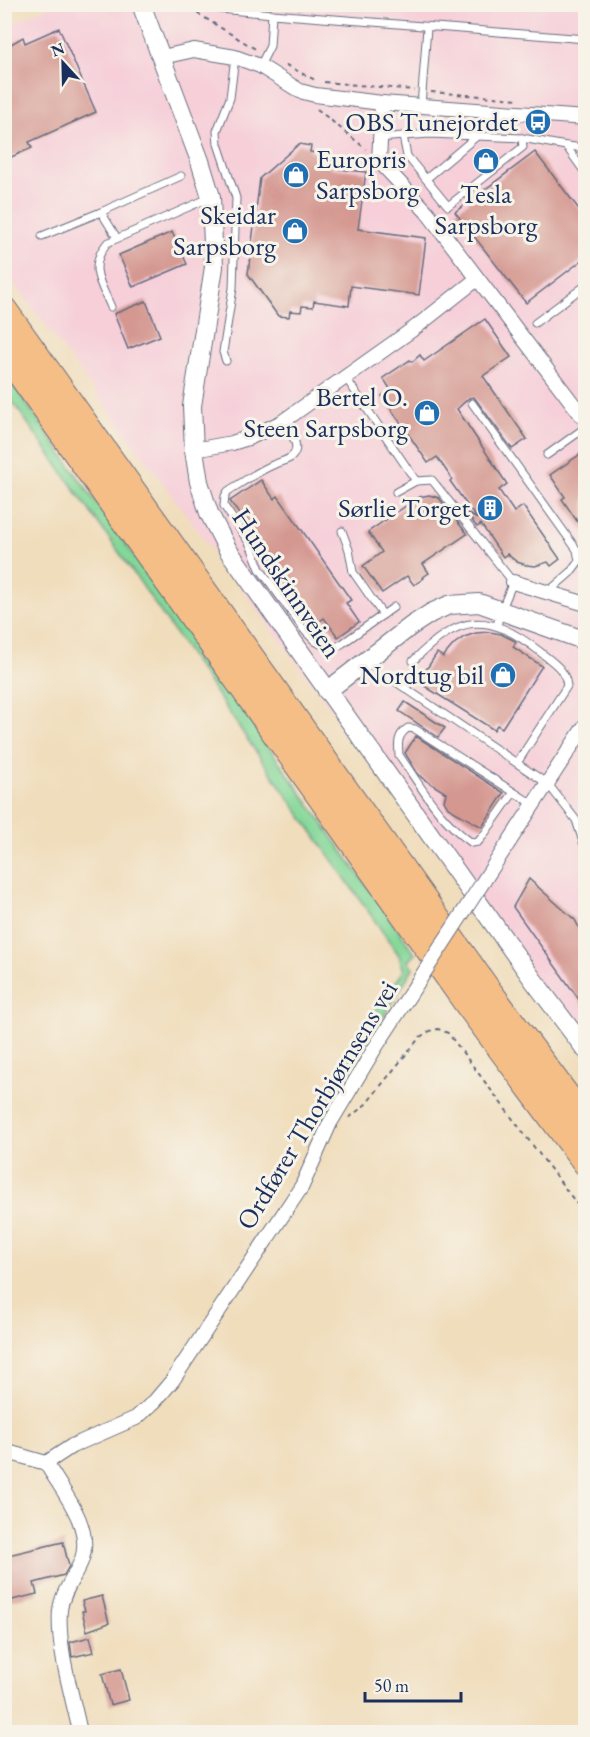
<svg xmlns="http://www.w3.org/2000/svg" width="590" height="1737" font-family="'EB Garamond',serif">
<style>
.built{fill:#f6cfd9}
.green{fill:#84d798;stroke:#50837b;stroke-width:1.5}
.building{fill:#d49891}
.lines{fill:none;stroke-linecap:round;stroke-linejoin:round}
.service-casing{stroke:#666c7f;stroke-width:9}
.minor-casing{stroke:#666c7f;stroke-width:16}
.tertiary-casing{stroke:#666c7f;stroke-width:20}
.motorway-casing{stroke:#666c7f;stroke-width:28}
.path{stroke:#666c7f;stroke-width:2;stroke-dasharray:4.5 4.5;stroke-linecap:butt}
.service{stroke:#fff;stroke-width:7}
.minor{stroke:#fff;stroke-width:14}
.tertiary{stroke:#fff;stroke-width:18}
.motorway{stroke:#f6be87;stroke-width:26}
.minor-bridge-casing{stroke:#666c7f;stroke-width:16;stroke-linecap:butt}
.minor-bridge{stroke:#fff;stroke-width:14}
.labels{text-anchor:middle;stroke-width:6;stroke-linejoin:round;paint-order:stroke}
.poi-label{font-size:27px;fill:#1b2f5e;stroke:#f7f3e8;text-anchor:end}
.street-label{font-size:27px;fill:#1b2f5e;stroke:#f7f3e8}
</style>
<rect width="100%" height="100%" fill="#f7f3e8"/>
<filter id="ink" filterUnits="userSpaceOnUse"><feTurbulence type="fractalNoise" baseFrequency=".0167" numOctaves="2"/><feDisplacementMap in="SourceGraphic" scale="12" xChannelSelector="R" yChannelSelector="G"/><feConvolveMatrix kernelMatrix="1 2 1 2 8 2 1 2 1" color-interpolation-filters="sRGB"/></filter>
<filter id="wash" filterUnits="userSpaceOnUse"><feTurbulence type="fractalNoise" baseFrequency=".008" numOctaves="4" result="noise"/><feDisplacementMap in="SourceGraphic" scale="24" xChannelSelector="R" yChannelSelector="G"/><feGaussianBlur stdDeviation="1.35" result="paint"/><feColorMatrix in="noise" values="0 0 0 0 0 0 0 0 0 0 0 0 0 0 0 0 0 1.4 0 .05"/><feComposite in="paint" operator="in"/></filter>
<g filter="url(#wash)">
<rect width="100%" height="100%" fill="#f0ddbc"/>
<polygon class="built" points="54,4 585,5 585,1027 534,981 5,271 5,27"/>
<polygon class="green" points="4,372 415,954 408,961 413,968 338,1092 314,1143 318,1127 356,1035 404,971 399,955 250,743 140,582 5,391"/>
<g id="blocks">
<g class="building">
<polygon points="59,28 96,112 29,142 32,148 9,158 4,147 4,48 23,37 25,43"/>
<polygon points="299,144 311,146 310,152 322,154 321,160 332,161 331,168 366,172 358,229 426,238 419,295 351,286 349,306 314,301 313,307 302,306 301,312 290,311 289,317 278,316 248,274 260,178"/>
<polygon points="535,152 585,217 585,258 526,303 455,212"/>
<polygon points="172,232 187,264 133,287 119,255"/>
<polygon points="146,301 160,336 128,349 114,314"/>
<polygon points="485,319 511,357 483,376 527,439 512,449 474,397 469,398 457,409 507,484 499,490 514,512 523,506 560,559 551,566 548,562 535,566 526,565 517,562 507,554 503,557 481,524 477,527 465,512 477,519 450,481 452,479 437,457 428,463 382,396 391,390 383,378 410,360 412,362 420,355 424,361"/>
<polygon points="585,451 585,533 562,499 565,497 550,475"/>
<polygon points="261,480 274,499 278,496 351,600 346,603 359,622 338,637 324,618 316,624 230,501"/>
<polygon points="429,495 439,498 467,534 423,564 429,573 423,577 424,578 414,585 407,576 382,593 363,566 382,552 368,532 419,497"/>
<polygon points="489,632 501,634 513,640 516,642 513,647 542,666 502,728 497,725 494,730 418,682 437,653 443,657 454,644 464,637 476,633"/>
<polygon points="405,702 445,728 438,737 399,711"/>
<polygon points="416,736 504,793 482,827 448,808 444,801 446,793 422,778 418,774 405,753"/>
<polygon points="529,879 575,920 585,939 585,1008 513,907"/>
<polygon points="63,1542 69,1566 64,1575 34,1583 37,1594 8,1601 4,1580 4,1556"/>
<polygon points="102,1596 109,1623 87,1631 82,1611 85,1611 82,1601"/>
<polygon points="90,1637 94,1652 72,1657 70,1642"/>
<polygon points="121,1669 129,1700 110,1705 102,1674"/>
</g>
</g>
</g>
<g filter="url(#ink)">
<use href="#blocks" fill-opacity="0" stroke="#666c7f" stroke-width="1.5"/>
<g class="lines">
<defs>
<g id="service">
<polyline points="204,4 220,9 272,14 586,39"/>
<polyline points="260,66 270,46 272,14"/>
<polyline points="421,106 427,28"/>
<polygon points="430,134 522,138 523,147 448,206 407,156 403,136"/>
<polyline points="380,138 403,136"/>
<polyline points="522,138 566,146 586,148"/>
<polyline points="566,146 586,174"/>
<polyline points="426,179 477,136"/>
<polyline points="101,212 181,176"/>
<polyline points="42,236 101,212 117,238"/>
<path d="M 111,307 C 100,282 88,267 107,243 L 209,198"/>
<polyline points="535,323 586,285"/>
<polyline points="226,361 223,352 233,288 236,198 218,144 217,131 230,98 235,57"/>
<polyline points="346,378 416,481"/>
<polyline points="472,403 577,550 579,561 570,573 548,592"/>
<path d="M 282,422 C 288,430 299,441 295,452 C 292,460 282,461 275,464 C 258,471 243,482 228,491 L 225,496 L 224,506 L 250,544 L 260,569 L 305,631 L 315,641 L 326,647 L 335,648 L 343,643 L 394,607"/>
<polyline points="547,455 586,427"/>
<polyline points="396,492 416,481 432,480 513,582 501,611 497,625"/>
<polyline points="342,531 349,550 353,572 383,615"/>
<path d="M 413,661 C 459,615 486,610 539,651 C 552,662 565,668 567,686 L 517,763"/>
<polyline points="390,678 548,784 576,820 586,851"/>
<path d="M 514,792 L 483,836 L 478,842 L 472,843 C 439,820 422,788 399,755 C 398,744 397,735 408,728 L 415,729 L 534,805"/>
</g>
<g id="minor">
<polyline points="162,57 194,50 235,57 260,66 300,91 315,95 382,103 379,161 427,212 586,421"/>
<polyline points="382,103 586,118"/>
<polyline points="194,450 232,443 251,437 282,422 416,327 477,279"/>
<polyline points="513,582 586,604"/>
<polyline points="509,842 586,724"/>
<polyline points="4,1451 46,1463"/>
<polyline points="46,1463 72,1446 136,1418 155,1401 172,1381 302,1186 330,1123 375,1048"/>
<path d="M 46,1463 C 62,1491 93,1526 82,1559 C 76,1576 62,1591 60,1610 C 57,1648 72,1694 80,1732"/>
</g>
<g id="tertiary">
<polyline points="141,4 200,161 211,197 214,267 192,406 194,450 199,482 209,513 228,550 534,981 586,1050"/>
<polyline points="327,691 411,626 431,613 449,605 479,603 586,641"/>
</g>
<g id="motorway">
<polyline points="4,310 487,989 586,1122"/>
<polyline points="4,351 466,1002 586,1163"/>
</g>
</defs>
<use href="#service" class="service-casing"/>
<use href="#minor" class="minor-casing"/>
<use href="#tertiary" class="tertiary-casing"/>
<use href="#motorway" class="motorway-casing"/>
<g class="path">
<polyline points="182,4 257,50"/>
<polyline points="286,65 315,80"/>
<polyline points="324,82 414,90"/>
<polyline points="431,92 518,99"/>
<polyline points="317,109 366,149"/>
<polyline points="349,1118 366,1104 420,1037 430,1031 438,1029 448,1033 586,1216"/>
</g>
<use href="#service" class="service"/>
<use href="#minor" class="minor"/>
<use href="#tertiary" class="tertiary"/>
<use href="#motorway" class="motorway"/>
<defs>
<polyline id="minor-bridge" points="375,1048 509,842"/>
</defs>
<use href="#minor-bridge" class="minor-bridge-casing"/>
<use href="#minor-bridge" class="minor-bridge"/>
</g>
</g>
<defs>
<symbol id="bus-disc" viewBox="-11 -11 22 22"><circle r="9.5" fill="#1f6fb2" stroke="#f7f3e8"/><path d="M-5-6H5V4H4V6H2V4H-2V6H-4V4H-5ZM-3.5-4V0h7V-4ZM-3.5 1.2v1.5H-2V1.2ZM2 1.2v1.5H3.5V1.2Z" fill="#fff"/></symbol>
<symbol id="shop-disc" viewBox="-11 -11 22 22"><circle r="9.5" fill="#1f6fb2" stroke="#f7f3e8"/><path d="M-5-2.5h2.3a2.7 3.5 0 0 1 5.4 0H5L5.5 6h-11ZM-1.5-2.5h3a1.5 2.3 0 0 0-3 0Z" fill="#fff"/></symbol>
<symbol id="building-disc" viewBox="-11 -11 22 22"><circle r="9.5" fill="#1f6fb2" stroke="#f7f3e8"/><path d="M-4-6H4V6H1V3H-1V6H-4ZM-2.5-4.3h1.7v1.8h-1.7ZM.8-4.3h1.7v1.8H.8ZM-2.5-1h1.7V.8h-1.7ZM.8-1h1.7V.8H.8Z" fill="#fff"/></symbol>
</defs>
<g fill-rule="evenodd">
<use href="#bus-disc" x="523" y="107" width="30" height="30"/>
<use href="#shop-disc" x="471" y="146" width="30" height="30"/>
<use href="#shop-disc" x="281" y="160" width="30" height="30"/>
<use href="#shop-disc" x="280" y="216" width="30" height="30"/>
<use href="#shop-disc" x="412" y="398" width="30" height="30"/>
<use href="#building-disc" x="475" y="493" width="30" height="30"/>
<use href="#shop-disc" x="488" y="660" width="30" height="30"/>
</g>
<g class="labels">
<g class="poi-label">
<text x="518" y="131">OBS Tunejordet</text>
<text x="316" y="168" text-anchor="start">Europris<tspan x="316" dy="31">Sarpsborg</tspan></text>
<text x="486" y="203" text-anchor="middle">Tesla<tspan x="486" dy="31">Sarpsborg</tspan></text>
<text x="276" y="224">Skeidar<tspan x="276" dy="31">Sarpsborg</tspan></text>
<text x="408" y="406">Bertel O.<tspan x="408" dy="31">Steen Sarpsborg</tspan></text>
<text x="470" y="517">Sørlie Torget</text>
<text x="484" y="684">Nordtug bil</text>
</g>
<g class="street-label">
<text transform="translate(287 583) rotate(56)" y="9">Hundskinnveien</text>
<text transform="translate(317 1105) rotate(-59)" y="9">Ordfører Thorbjørnsens vei</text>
</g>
</g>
<rect width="590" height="1737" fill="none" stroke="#f7f3e8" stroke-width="24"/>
<g transform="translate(63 63) rotate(338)" stroke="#f7f3e8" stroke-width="4.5" paint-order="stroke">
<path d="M0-4.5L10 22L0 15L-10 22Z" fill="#1b2f5e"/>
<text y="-9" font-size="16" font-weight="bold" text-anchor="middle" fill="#1b2f5e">N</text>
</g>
<path d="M365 1692v9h96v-9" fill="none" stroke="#1b2f5e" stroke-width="3"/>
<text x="374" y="1692" font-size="18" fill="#1b2f5e" stroke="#f7f3e8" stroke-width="4.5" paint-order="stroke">50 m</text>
</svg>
